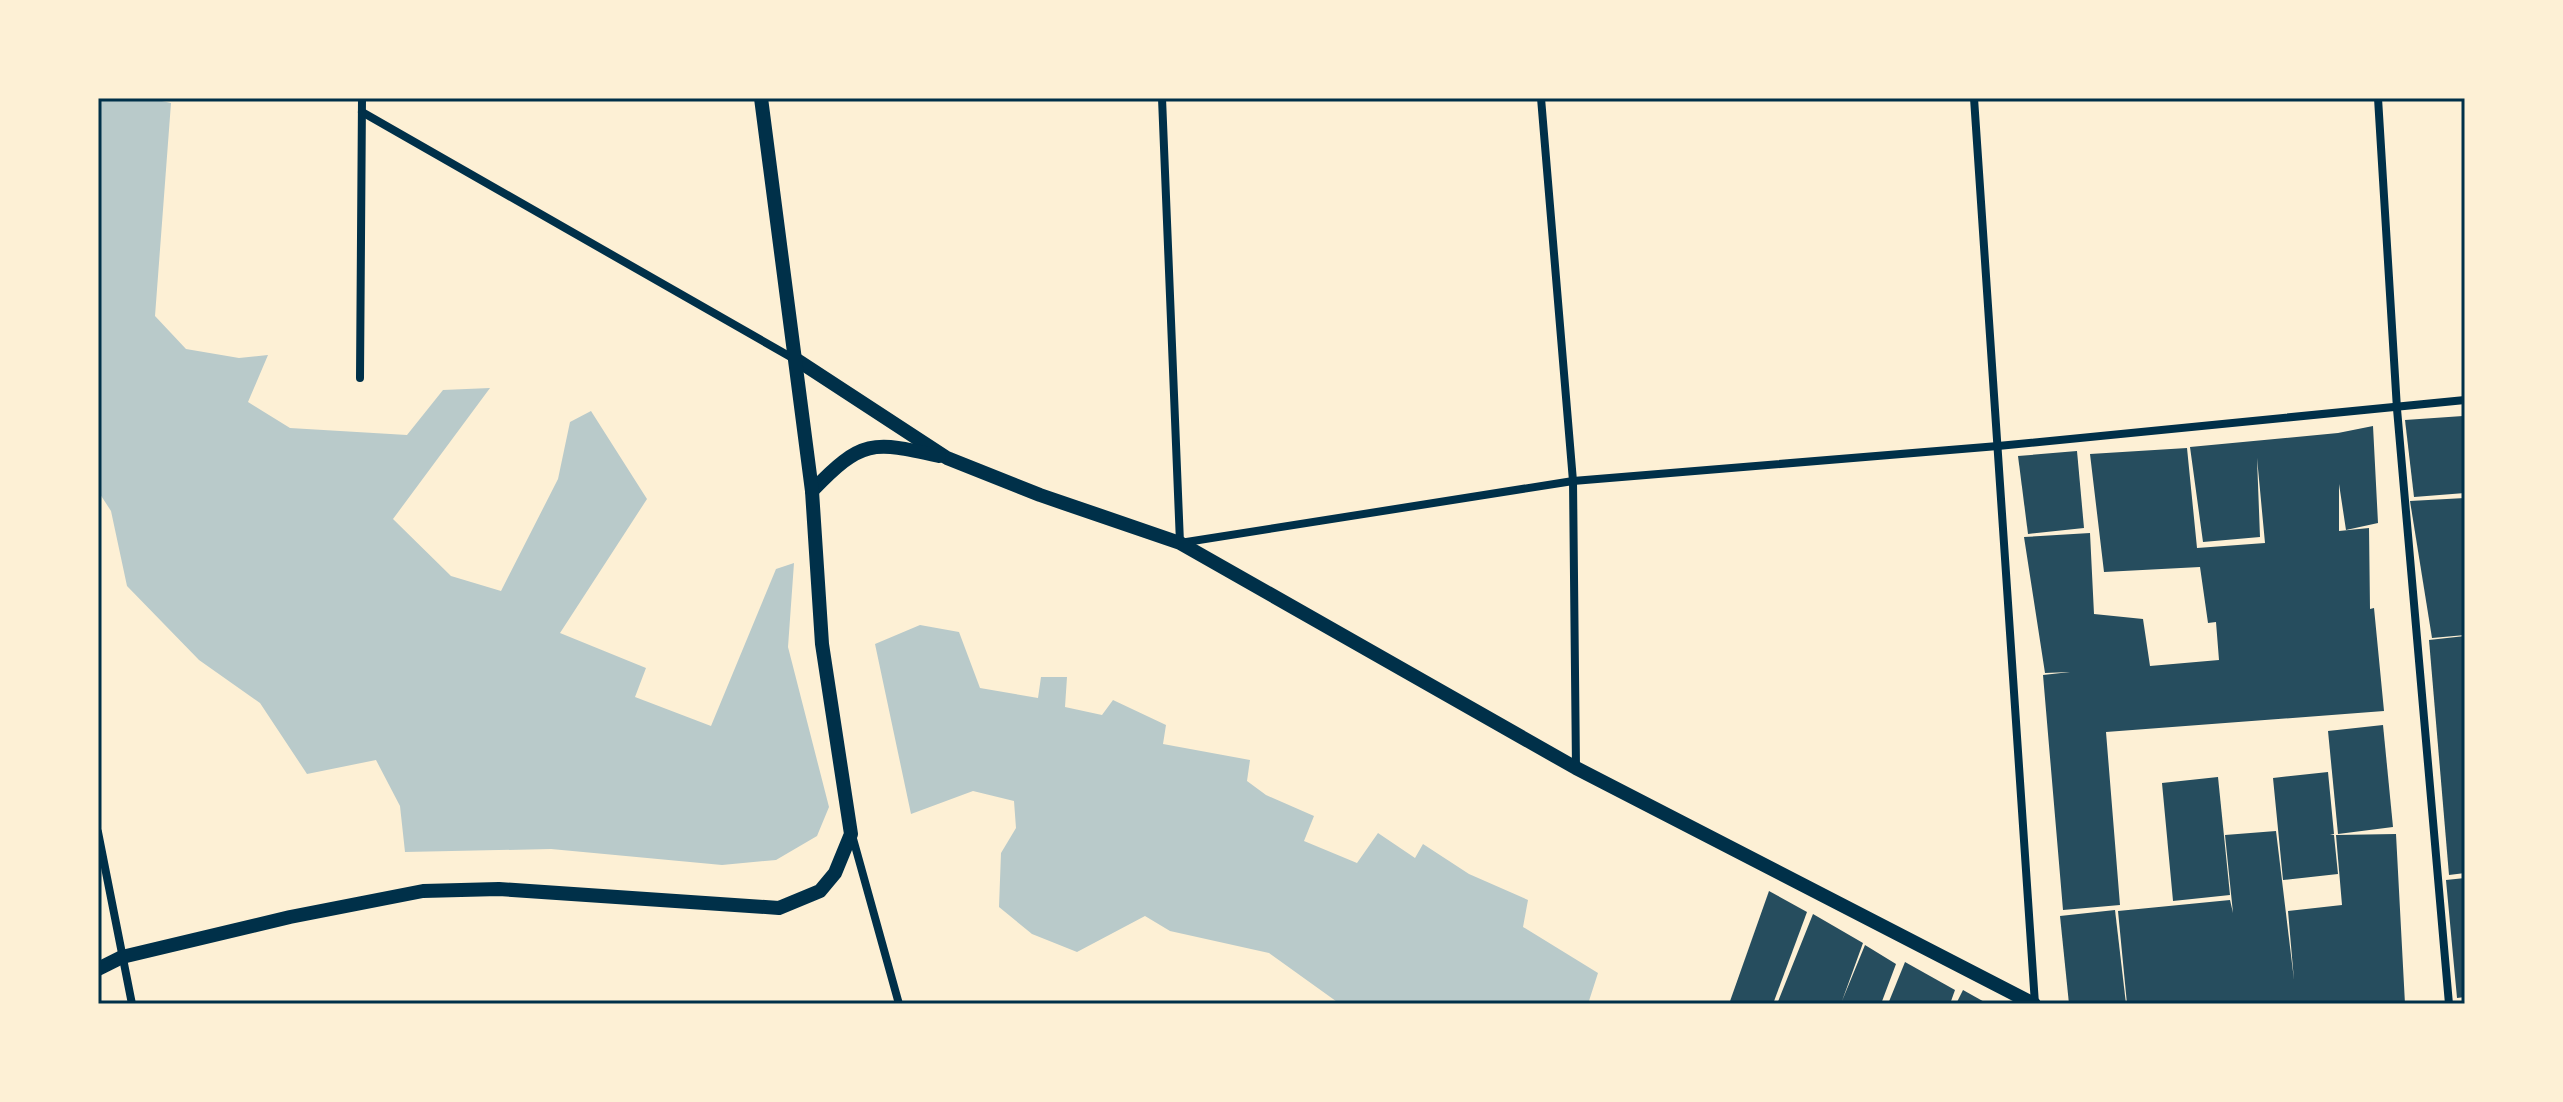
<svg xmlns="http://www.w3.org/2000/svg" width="2563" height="1102" font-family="'Work Sans',sans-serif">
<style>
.green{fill:#b9caca}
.building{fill:#264d5e}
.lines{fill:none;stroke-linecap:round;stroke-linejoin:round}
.minor{stroke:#003049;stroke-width:8}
.tertiary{stroke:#003049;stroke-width:14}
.neatline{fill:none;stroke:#003049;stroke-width:3}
</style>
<rect width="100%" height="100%" fill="#fdf0d5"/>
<g class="green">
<polygon points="98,98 148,98 171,103 155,316 186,349 239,358 268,355 248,402 290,428 407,435 443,390 490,388 393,519 451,576 501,591 558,479 570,422 591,411 647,499 560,633 646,668 635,697 711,726 776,569 794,563 788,647 829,807 817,836 776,860 722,865 551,849 405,852 400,806 376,760 307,774 260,703 199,660 127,586 111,511 98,491"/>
<polygon points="920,625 959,632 980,688 1038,698 1041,677 1067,677 1065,707 1102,715 1113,700 1166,725 1163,744 1250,760 1247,781 1266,795 1314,816 1304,841 1357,863 1378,833 1415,858 1423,844 1469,874 1528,900 1523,927 1598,973 1588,1004 1340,1004 1269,953 1170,931 1145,916 1077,952 1032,934 999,907 1001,853 1016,828 1014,801 973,791 911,814 875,644"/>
</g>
<g class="building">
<polygon points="2463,416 2465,493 2414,497 2405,420"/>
<polygon points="2373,426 2378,523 2346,530 2339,484 2339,531 2369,528 2370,609 2374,608 2384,711 2106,732 2120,905 2063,910 2043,675 2070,672 2045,673 2024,537 2090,533 2094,614 2143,619 2150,666 2219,660 2216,622 2208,623 2200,567 2104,572 2090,454 2187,448 2197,548 2265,543 2257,458 2260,537 2203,542 2190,447 2338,433"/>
<polygon points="2077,451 2084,528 2028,534 2018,456"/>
<polygon points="2465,498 2465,635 2432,638 2410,501"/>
<polygon points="2465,636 2465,873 2449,875 2429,640"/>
<polygon points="2383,725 2393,827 2338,834 2328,731"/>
<polygon points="2328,772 2334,834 2330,835 2334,835 2338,874 2283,880 2273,778"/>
<polygon points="2218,777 2230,895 2173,901 2162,783"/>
<polygon points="2276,831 2294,980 2288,911 2342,905 2336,835 2396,834 2405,1004 2127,1004 2118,911 2230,900 2233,913 2225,835"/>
<polygon points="2465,878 2465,997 2457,998 2446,880"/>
<polygon points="1769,891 1807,912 1773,1004 1729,1004"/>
<polygon points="2115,910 2126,1004 2069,1004 2060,916"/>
<polygon points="1813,914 1863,943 1842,1001 1865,945 1896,964 1881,1004 1777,1004"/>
<polygon points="1905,962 1955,990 1950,1004 1888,1004"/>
<polygon points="1963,990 1988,1004 1956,1004"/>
</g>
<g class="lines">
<g class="minor">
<polyline points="1162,98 1180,543 1573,481 1998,446 2465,400"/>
<polyline points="1541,98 1573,481 1576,768"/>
<polyline points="1974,98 2035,1004"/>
<polyline points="2378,98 2397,409 2449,1004"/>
<polyline points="362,112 796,360"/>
<polyline points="360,378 362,98"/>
<polyline points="98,832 132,1004"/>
<polyline points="852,835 899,1004"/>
</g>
<g class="tertiary">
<polyline points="797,360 947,458 1040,495 1180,543 1576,768 2034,1004"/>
<path d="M 812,491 C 862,439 872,441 939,456"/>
<polyline points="98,969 122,957 290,917 423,891 499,889 779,908 820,891 835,873 851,834 822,644 812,491 761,98"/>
</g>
</g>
<rect width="2563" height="1102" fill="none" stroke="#fdf0d5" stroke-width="200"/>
<rect x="100" y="100" width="2363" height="902" class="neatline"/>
</svg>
